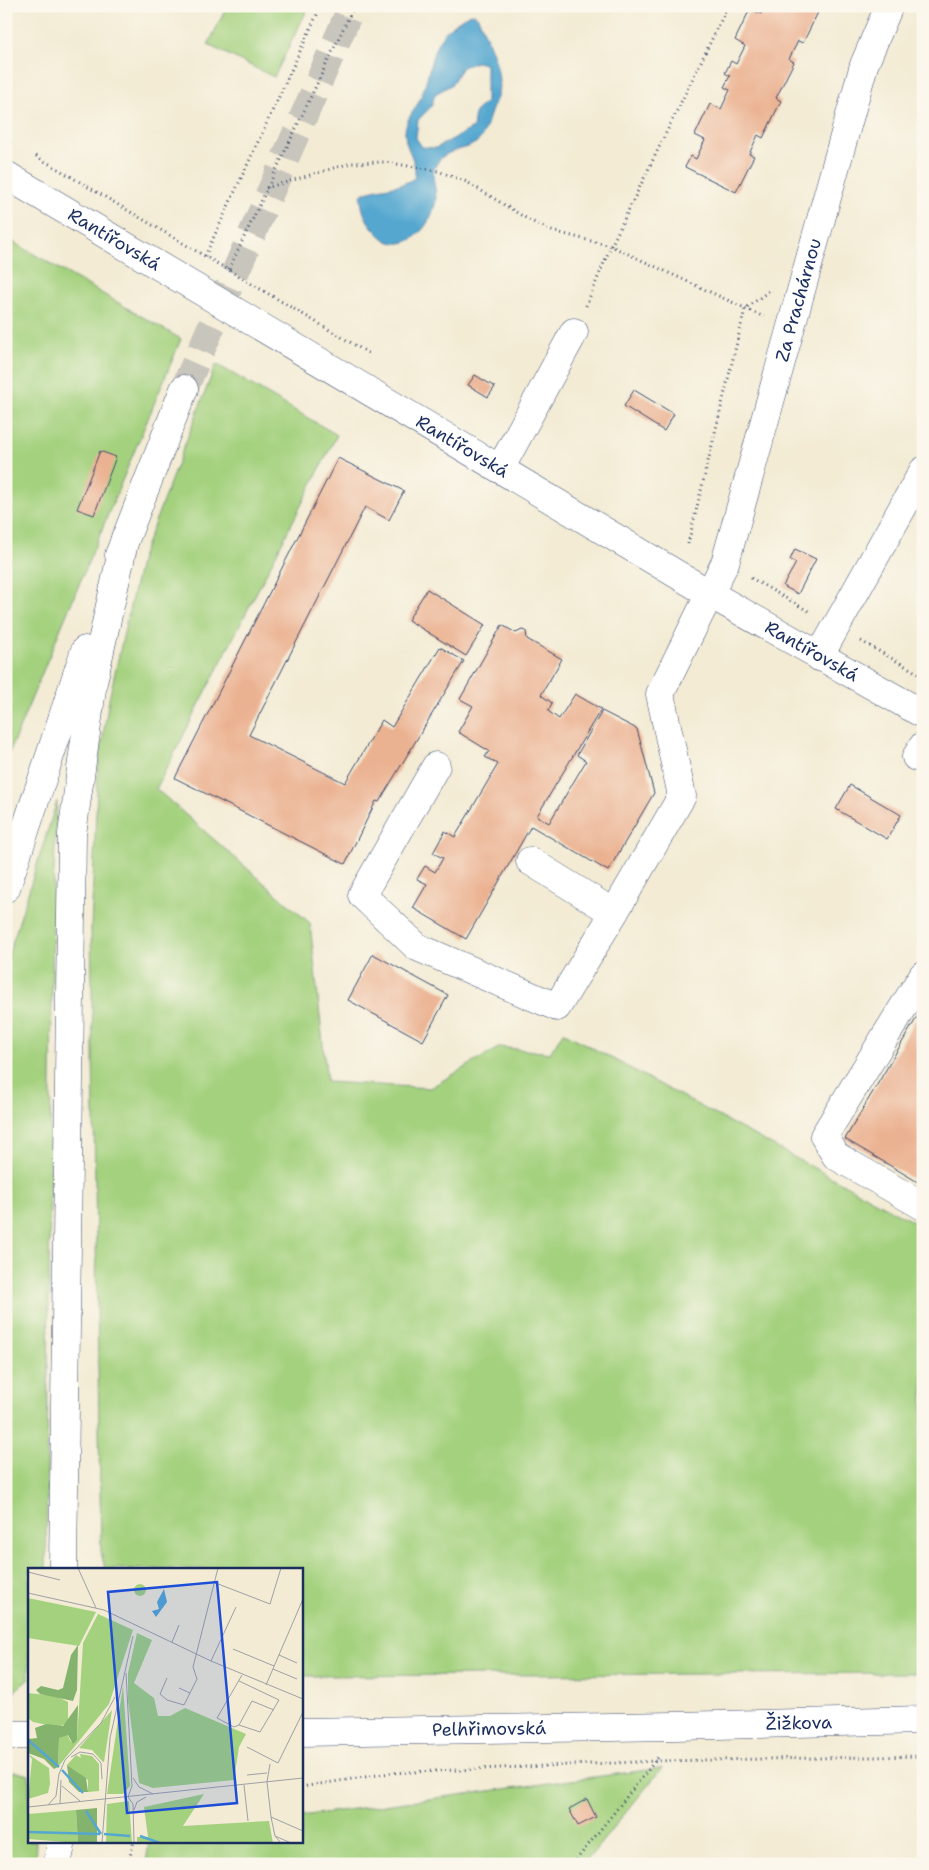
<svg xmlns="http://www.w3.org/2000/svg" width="929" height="1870" font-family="'Shantell Sans',sans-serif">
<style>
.green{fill:#a4d17e;stroke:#60806e}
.water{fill:#55a7d0;stroke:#386b97;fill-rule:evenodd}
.building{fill:#ebb292}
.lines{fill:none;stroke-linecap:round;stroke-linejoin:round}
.major-tunnel{stroke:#c8c5bc;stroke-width:28;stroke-dasharray:28 14;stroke-linecap:butt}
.minor-casing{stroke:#3b4b70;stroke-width:29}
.major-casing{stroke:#3b4b70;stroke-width:29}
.path{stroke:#3b4b70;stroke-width:3;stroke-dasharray:1 4;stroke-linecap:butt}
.minor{stroke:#fff;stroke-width:28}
.major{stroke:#fff;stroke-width:28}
.labels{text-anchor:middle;stroke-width:4;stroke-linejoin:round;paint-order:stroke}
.street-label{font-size:18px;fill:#1b2f5e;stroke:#fbf7ec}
.inset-river{fill:none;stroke:#55a7d0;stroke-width:2.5}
.inset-road{fill:none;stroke:#9da0a5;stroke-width:1}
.view{fill:#1d4ed8;fill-opacity:0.15;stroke:#1d4ed8;stroke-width:2.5}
.inset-edge{fill:none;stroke:#1b2f5e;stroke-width:2.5}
</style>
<rect width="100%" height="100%" fill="#fbf7ec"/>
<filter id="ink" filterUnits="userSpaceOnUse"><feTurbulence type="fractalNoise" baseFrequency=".02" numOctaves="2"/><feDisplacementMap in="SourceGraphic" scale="10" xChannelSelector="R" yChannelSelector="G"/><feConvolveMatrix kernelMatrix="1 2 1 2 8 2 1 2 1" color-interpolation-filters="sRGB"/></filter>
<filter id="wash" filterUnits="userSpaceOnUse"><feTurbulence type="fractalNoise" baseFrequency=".0096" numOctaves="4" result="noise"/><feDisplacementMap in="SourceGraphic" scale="20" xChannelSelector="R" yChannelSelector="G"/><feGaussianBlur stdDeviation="1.12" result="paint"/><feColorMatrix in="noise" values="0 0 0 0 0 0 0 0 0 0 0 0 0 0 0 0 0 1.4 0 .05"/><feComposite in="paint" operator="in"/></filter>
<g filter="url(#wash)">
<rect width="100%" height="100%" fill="#f3ebd4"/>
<g class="green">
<polygon points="227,6 309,6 274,77 208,45"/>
<polygon points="6,238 181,339 6,760"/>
<polygon points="216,364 337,435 156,789 310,923 327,1082 430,1088 500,1047 550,1053 563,1032 923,1227 923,1673 301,1676 301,1569 105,1569 101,1552 91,928 98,767 109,699 141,558"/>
<polygon points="57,801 53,890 46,1569 29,1569 29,1679 6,1698 6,963"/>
<polygon points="662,1768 584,1864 146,1864 149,1841 301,1841 301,1816"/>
<polygon points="17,1772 29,1775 29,1841 36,1841 35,1864 6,1864 6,1773"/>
</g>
<path class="water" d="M 470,14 L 475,14 L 478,17 C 487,40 503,68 498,94 C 496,101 492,108 490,115 C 487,124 484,137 477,142 C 465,151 445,149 437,163 C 428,178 439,189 435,204 C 431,223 413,249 390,242 C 383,240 378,233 373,228 C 365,219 361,208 361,196 C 365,187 404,189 415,177 C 417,158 405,150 405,133 C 405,119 415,111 420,99 C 436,60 426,37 470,14 ZM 476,62 L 485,64 L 486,66 L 486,102 L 475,112 L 473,128 L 436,148 L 422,147 L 416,138 L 418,120 L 431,107 L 435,94 L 451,85 L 462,67 Z"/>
<g id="blocks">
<g class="building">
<polygon points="765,6 821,6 803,43 798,41 789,59 794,62 776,98 781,101 763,138 758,135 749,154 754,156 736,192 685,167 691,156 696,159 705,140 695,135 710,104 721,109 730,90 724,87 730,76 725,73 731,61 736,64 745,46 735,40 750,9 761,14"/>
<polygon points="475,375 495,387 488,397 468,385"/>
<polygon points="634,390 674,414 664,431 624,406"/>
<polygon points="100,451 116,457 94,515 77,509"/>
<polygon points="338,458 404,491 389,520 365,507 249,735 345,783 382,720 392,727 440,647 464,661 379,802 376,801 345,864 175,778"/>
<polygon points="795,549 816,559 798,594 783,586 796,563 790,560"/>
<polygon points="427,589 485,625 466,656 408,620"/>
<polygon points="502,625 516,633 522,630 526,631 527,639 562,659 541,695 552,703 548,711 559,719 575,694 601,709 537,816 549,823 586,761 577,755 602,711 637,729 654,793 608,871 531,826 466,939 413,908 427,884 417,879 425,866 435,872 443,858 433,853 445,831 455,837 498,764 485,757 489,751 458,732 473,706 460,699"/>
<polygon points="850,785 901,815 887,839 836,809"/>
<polygon points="373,954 448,995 423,1041 348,1000"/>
<polygon points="923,1007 923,1185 845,1139"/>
<polygon points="587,1799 596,1817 578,1826 569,1809"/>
</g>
</g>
</g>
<g filter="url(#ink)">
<use href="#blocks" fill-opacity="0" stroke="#3b4b70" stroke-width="1"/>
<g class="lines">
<polyline class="major-tunnel" points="184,389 352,6"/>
<defs>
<g id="minor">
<path id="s1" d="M 6,175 L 710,594 L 923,714"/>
<polyline points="500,469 574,332"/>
<polyline points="819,657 923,471"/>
<polyline points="916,757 923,746"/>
<polyline points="436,766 362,895 417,947 557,1007 614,913"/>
<path id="s2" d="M 530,861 L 614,913 L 682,796 L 660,694 L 725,563 L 864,65 L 889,6"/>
<polyline points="923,975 824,1136 836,1156 923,1206"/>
</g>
<g id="major">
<polyline points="119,555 184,389"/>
<polyline points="6,888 85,650"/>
<polyline points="63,1569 72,834 93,682 125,538"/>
<path id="s3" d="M 301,1732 L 675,1726 L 923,1720"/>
<polyline points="6,1735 29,1735"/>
<polyline points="57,1864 62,1841"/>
</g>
</defs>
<use href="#minor" class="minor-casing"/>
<use href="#major" class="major-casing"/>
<g class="path">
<polyline points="352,11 361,6"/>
<polyline points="6,141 15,145"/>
<polyline points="36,156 370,354"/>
<polyline points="266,188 351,163 385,162 438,171 467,182 529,220 552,231 611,246 764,317"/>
<polyline points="205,256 321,6"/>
<polyline points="229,269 354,6"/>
<polyline points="586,306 611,246 728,6"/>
<polyline points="688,544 745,309 769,291"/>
<polyline points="751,578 810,612"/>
<polyline points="861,641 923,676"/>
<polyline points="301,1787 390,1773 657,1761 923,1756"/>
<polyline points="128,1864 134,1841"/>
<polyline points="573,1864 660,1755"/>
</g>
<use href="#minor" class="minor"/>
<use href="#major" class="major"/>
</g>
</g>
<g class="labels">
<g class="street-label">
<text dy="6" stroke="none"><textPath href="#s1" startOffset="126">Rantířovská</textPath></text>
<text dy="6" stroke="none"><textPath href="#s2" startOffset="758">Za Prachárnou</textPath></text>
<text dy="6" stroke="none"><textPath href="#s1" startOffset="531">Rantířovská</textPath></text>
<text dy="6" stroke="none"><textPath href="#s1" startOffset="936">Rantířovská</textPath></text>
<text dy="6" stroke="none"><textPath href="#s3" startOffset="498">Žižkova</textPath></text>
<text dy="6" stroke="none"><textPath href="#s3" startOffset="188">Pelhřimovská</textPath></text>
</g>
</g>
<g transform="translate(28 1568)">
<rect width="275" height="275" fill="#f3ebd4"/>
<path d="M106 22a6 6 0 1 1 12 0a6 6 0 1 1-12 0ZM 0,30 L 68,44 L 51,78 L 0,70 ZM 70,46 L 105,62 L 81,136 L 30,199 L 31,170 L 39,166 L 43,174 L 49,172 L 55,75 ZM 109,65 L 124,72 L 106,115 L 126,130 L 130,148 L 142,148 L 157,140 L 218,166 L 211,179 L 206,212 L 125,220 L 111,215 L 100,133 L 100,105 ZM 95,118 L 102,218 L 95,226 L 79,226 ZM 0,125 L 28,128 L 40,134 L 40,155 L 30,159 L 5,154 L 0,150 ZM 84,142 L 76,194 L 75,194 L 64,182 L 51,180 ZM 0,186 L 21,200 L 22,216 L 20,225 L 0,231 L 4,191 ZM 52,186 L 64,188 L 71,196 L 71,223 L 60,224 L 60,212 L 39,197 L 48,187 L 53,190 ZM 176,226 L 155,258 L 241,253 L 245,275 L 109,275 L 109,269 L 120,269 L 116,239 ZM 101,233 L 104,275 L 78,275 L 79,236 ZM 48,242 L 50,275 L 0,271 L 0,246 Z" fill="#a4d17e"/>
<path d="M 50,77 L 49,122 L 45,133 L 12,126 L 8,122 L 13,118 L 30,122 L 35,120 L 43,87 ZM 50,137 L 49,172 L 45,176 L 40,167 L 31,170 L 30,199 L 26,201 L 16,191 L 0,185 L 0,171 L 9,170 L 7,160 L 18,156 L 35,158 ZM 39,197 L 58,210 L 60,224 L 51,224 L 41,214 ZM 69,240 L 69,275 L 50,275 L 48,242 Z" fill="#83b36d"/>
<path d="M 136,21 L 139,34 L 128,49 L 124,43 L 131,41 L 129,34 Z" fill="#55a7d0"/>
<path class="inset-river" d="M 0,172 L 31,199M 34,202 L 55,225M 58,243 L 73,266M 0,264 L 72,266M 76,266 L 102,268M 112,268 L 132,275"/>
<path class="inset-road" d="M 50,0 L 68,40M 0,4 L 32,12M 185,14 L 242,36 L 253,0M 0,25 L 76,42 L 183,93 L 275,131M 144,74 L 151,57M 205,81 L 246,98M 251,87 L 269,95M 183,93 L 208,39M 245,101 L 269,111M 98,105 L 104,218 L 100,229M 139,110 L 132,126 L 139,132 L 156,137 L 162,125M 211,113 L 251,132 L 232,164 L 211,157 L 206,159 L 189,150 L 214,107M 238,117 L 275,31M 151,120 L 162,125 L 169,111 L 165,99 L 190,0M 211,157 L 224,133 L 246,142M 219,179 L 250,195 L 275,144M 43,189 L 52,184 L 65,186 L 73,195 L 74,211M 242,196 L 239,214 L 243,249 L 247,268 L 253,275M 219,207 L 239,205M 105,210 L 111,219 L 125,226M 216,217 L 220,253M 34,218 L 52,233M 100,229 L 105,236 L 106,275M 32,236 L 33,212M 20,237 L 28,228 L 31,206 L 37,192 L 73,155 L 87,129M 0,239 L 275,210M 106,242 L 109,234 L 118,229M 243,249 L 275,263M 247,268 L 263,275M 74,275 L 82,170 L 105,68"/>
<path class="view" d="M 189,14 L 209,235 L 99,245 L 80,24 Z"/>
<rect width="275" height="275" class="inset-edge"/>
</g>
<rect width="929" height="1870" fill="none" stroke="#fbf7ec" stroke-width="25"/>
</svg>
